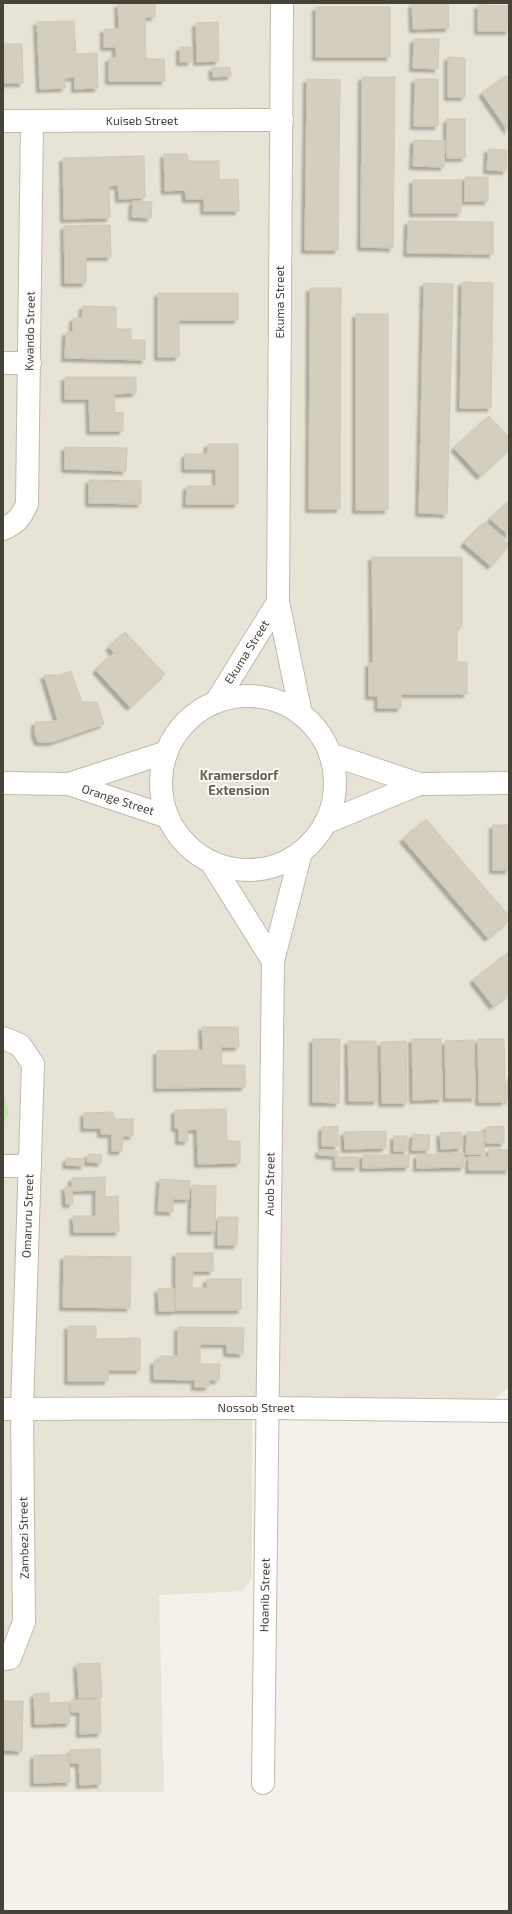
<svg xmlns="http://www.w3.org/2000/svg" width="512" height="1914" font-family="'Exo 2',sans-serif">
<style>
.residential{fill:#e7e4d7}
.green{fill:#cae5b4}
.building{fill:#d4cebf;stroke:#cfc7b3;filter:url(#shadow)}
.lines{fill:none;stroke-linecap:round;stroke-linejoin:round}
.minor-casing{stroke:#bebaac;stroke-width:24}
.minor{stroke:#fff;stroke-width:22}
.labels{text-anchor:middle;stroke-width:3.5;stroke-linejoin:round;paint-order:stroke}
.street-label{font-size:12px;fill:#464238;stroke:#fff}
.neighbourhood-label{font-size:13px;font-weight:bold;fill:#696150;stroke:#fff}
</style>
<defs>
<filter id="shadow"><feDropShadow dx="-3.5" dy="3.5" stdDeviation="1" flood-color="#0004"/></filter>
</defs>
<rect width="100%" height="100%" fill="#f3f1e9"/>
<polygon class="residential" points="3,3 509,3 509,1387 490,1402 252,1399 252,1578 243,1591 159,1595 164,1792 3,1792"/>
<polygon class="green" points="3,1090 9,1114 3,1125"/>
<g class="building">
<polygon points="448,3 449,28 413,29 412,4"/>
<polygon points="118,4 155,4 155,17 145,17 146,59 164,59 165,81 109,81 109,58 116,58 116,47 104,47 104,29 119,29"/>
<polygon points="478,5 509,6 509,31 478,31"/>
<rect x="316" y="7" width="74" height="50"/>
<polygon points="74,21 76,54 97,53 98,88 75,89 75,77 65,78 65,88 40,89 37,22"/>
<polygon points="218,22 219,61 197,62 196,23"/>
<polygon points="3,34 4,44 22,44 23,83 4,83"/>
<polygon points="414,39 439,39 438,69 413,68"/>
<rect x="180" y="47" width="11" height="15"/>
<polygon points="448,57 465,58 465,97 448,97"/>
<polygon points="230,67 231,76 213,77 212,68"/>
<polygon points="507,75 509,78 508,131 482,93"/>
<polygon points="362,77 395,77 393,248 361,247"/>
<polygon points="307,79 340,80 338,250 305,250"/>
<polygon points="415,79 438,79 438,126 414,126"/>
<rect x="447" y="119" width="18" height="39"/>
<polygon points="414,140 445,141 444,167 413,166"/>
<polygon points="488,149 507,150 506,171 487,170"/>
<polygon points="164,154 187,154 188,161 219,161 219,180 238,179 239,211 204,211 204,199 186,199 185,190 165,191"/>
<polygon points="144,156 145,198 119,199 118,185 109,186 110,218 64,219 63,158"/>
<rect x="465" y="177" width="23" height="24"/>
<rect x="413" y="180" width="48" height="33"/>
<polygon points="133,201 152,202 151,218 132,217"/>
<polygon points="408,221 493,222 493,254 407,253"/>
<polygon points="110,225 111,257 86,257 86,283 65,283 64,226"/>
<polygon points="462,282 493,283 491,408 460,408"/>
<polygon points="424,283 453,284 447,514 419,513"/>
<polygon points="310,288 341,288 340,509 309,509"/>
<polygon points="158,293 238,293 238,320 179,320 179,357 158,357"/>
<polygon points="83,306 116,307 116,329 131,329 131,340 145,340 145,360 65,358 66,332 73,332 73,318 82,318"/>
<rect x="356" y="314" width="32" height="196"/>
<polygon points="65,377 136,377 136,393 114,394 115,413 123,412 123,431 90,431 89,399 65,399"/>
<polygon points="489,416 509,437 509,449 480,476 454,448"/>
<polygon points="208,444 238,444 238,504 186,504 187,486 216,486 216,469 185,469 185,454 207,454"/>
<polygon points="65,447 127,448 126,471 65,469"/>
<polygon points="89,480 141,481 141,504 89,503"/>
<polygon points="509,501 509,535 490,519"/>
<polygon points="485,522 509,545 491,566 464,543"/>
<polygon points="372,557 462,557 462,627 457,627 457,662 467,662 467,694 401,694 401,708 378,708 378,696 369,696 369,663 373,663"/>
<polygon points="125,632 165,674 130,707 96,670 114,653 109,647"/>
<polygon points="71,671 82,702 97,702 104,724 52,742 38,742 35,734 35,722 58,721 44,675 60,675"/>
<polygon points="426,819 509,916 509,920 488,938 403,839"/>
<rect x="493" y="825" width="16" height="45"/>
<polygon points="509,952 509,994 493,1006 473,980"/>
<polygon points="202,1027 238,1027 239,1047 221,1047 222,1065 245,1065 245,1087 157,1088 157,1051 203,1050"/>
<polygon points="313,1039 340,1039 339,1103 313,1102"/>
<polygon points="412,1039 441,1039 442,1099 413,1100"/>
<polygon points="478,1039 504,1039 505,1102 479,1102"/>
<polygon points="474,1040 475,1098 446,1098 445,1041"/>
<polygon points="348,1041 376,1041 377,1101 349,1101"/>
<polygon points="406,1041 407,1103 382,1103 381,1042"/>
<polygon points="507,1079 509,1079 509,1101 508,1101"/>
<polygon points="226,1109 227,1141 240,1141 240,1163 198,1164 197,1129 187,1130 188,1141 179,1141 179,1128 175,1128 175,1110"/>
<polygon points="113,1112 115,1119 133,1119 133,1136 123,1136 122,1151 112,1151 112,1134 101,1134 101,1128 84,1128 84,1113"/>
<polygon points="338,1126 338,1146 322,1146 322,1127"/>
<polygon points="504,1126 504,1143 486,1143 486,1127"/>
<polygon points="386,1131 386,1148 345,1149 344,1132"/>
<polygon points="461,1132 462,1148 441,1149 440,1133"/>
<polygon points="467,1132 484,1132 484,1154 466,1154"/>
<polygon points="413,1134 430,1135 429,1150 412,1150"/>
<rect x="394" y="1136" width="13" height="15"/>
<polygon points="489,1149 509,1150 509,1170 469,1170 469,1157 489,1157"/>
<polygon points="319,1150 338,1151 338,1156 319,1155"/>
<polygon points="464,1153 464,1167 417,1168 417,1155"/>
<polygon points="88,1154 102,1155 101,1163 87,1162"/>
<polygon points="363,1155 409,1155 409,1167 363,1168"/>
<rect x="336" y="1157" width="22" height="10"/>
<polygon points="67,1158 84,1159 84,1166 66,1165"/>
<polygon points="105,1177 105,1197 118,1196 119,1232 74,1232 73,1216 96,1216 96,1190 72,1191 72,1178"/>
<polygon points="160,1179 190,1181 189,1199 173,1199 173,1212 158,1211"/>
<polygon points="192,1185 216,1186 215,1231 191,1231"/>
<polygon points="65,1187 72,1187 73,1204 66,1204"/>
<polygon points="218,1217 238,1217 237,1245 218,1245"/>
<polygon points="176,1253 213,1253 213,1271 193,1271 192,1288 207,1288 207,1279 241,1279 241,1310 176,1310"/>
<polygon points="64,1256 131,1257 130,1308 63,1307"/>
<polygon points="174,1288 175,1311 159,1311 158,1289"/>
<polygon points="68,1326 96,1326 96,1339 140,1338 140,1370 108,1370 108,1381 68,1381"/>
<polygon points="178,1327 244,1328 243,1354 227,1353 227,1344 200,1344 200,1364 220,1364 219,1380 209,1380 209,1387 195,1387 195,1380 154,1379 154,1361 160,1361 160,1356 178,1356"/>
<polygon points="100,1663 102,1697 79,1698 77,1664"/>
<polygon points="49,1693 49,1703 69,1702 70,1723 35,1724 34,1694"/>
<polygon points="100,1699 101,1733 80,1734 80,1712 71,1712 71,1700"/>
<polygon points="3,1701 23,1701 22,1751 3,1750"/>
<polygon points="100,1749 101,1784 80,1785 79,1763 71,1763 70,1750"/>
<polygon points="34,1755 69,1755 70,1782 34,1783"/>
</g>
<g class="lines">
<defs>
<g id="minor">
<polyline points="3,121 282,120"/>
<polyline points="3,363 30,363"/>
<path d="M 3,529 C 17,523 21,517 27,504 L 32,121"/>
<polyline points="278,602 282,3"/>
<circle cx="248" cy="783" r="87"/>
<polyline points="216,702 278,602 301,714"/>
<polyline points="167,752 69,784 168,817"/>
<polyline points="330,754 419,784 509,783"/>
<polyline points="3,783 69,784"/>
<polyline points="325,823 419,784"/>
<polyline points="211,862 273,961 301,852"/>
<polyline points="3,1038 20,1045 33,1064 22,1409 24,1622 10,1658 3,1659"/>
<polyline points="3,1166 30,1166"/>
<polyline points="3,1409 268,1408 509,1411"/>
<polyline points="263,1783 273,961"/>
</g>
</defs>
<use href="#minor" class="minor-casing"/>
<use href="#minor" class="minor"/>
</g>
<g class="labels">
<g class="street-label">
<text x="142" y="125">Kuiseb Street</text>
<text transform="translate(280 302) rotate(-90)" y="4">Ekuma Street</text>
<text transform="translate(30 331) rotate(-89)" y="4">Kwando Street</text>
<text transform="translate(247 652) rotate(-58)" y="4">Ekuma Street</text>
<text transform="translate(118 800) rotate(18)" y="4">Orange Street</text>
<text transform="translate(270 1184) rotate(-89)" y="4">Auob Street</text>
<text transform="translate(28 1216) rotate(-88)" y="4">Omaruru Street</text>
<text x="256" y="1412">Nossob Street</text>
<text transform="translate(24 1538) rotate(-91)" y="4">Zambezi Street</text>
<text transform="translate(265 1595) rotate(-89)" y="4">Hoanib Street</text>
</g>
<g class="neighbourhood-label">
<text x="239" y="780">Kramersdorf<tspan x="239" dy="15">Extension</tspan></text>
</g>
</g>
<rect width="512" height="1914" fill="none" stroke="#464238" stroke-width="8"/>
</svg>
